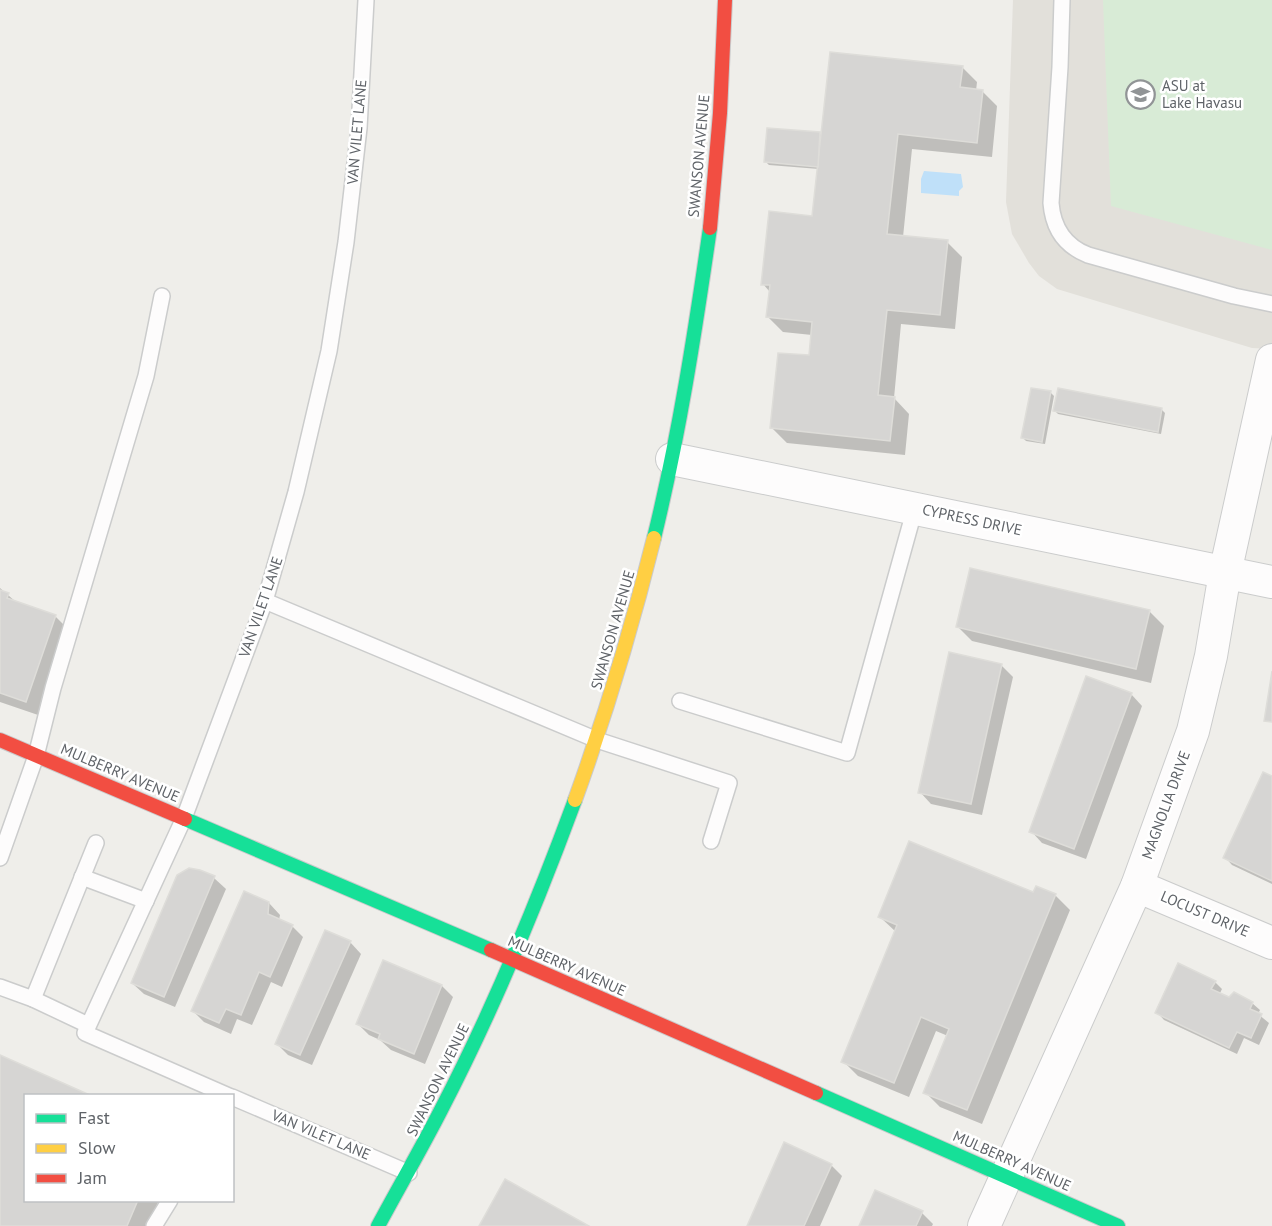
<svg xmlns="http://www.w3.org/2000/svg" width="1272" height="1226" font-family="'PT Sans',sans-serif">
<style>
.education{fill:#e2e0da}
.green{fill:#d8ebd6}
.water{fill:#bfe0f9}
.shadow{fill:#0003}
.building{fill:#d6d5d3;stroke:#deddd9;stroke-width:1.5}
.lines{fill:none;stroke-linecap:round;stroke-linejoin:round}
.lane-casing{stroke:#cbcccc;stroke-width:18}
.street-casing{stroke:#cbcccc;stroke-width:34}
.fast-casing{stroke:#cacacb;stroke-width:16}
.slow-casing{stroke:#cacacb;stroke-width:16}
.jam-casing{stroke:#cacacb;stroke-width:16}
.lane{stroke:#fdfcfc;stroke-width:15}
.street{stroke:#fdfcfc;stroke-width:32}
.fast{stroke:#16e098;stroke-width:14}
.slow{stroke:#ffcf43;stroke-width:14}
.jam{stroke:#f24e42;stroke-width:14}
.labels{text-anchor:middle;stroke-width:5;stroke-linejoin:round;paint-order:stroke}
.poi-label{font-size:15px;fill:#5f6368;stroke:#fff;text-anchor:start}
.street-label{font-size:15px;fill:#5f6368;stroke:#fff}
</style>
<rect width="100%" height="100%" fill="#efeeea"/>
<polygon class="education" points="1013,0 1272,0 1272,349 1252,348 1057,289 1039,276 1029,263 1012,234 1006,202"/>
<polygon class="green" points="1103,0 1272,0 1272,250 1111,206"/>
<polygon class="water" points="924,171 961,174 963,187 959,191 959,196 921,193 921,179"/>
<g class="shadow">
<polygon points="962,67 977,82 976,91 982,91 997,106 992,157 912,149 903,237 947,242 962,257 955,329 901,324 894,398 909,414 905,455 787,443 772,428 810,357 812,335 783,332 768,317 770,292 763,284 813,218 819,169 769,165 766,162 820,134 822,136"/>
<polygon points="1051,393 1054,396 1045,444 1026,441 1023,438"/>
<polygon points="1162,410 1165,413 1161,434 1058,414 1055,411"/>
<polygon points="0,588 16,602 55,616 70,631 41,716 0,702"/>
<polygon points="1149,611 1164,626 1151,683 972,641 957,626"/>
<polygon points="1001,665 1013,677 982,815 931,804 920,792"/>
<polygon points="1131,694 1142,706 1086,859 1042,843 1031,831"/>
<polygon points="1272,778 1272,884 1232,865 1225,857"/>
<polygon points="200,872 214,878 226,889 175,1007 144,994 132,983"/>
<polygon points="1034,894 1055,895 1070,910 982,1124 940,1107 925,1092 948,1036 936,1031 909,1097 858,1076 843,1061 896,932 880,917"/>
<polygon points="269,903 280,915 279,920 292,926 303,937 282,987 271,982 252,1025 237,1019 231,1034 204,1022 193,1011"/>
<polygon points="350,942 361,954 312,1065 288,1055 277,1044"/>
<polygon points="1215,982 1222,989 1219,995 1252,1003 1260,1010 1258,1014 1269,1023 1259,1045 1244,1038 1237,1054 1164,1020 1157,1012"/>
<polygon points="442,986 453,997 425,1064 391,1050 380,1040 369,1035 358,1024"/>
<polygon points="0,1057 26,1096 26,1200 159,1200 148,1226 0,1226"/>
<polygon points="831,1165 842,1176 820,1226 748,1226"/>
<polygon points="922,1213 933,1224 932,1226 861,1226"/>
</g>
<g class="building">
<polygon points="830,52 963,66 960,87 983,90 977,143 898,134 887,234 948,240 940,315 887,310 878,395 895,397 890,441 770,428 778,353 809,355 812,322 766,317 770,285 761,285 769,211 812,216"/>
<polygon points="767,128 820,132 818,167 764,162"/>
<polygon points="1031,388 1051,391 1042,442 1021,438"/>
<polygon points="1058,388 1162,408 1158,432 1053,411"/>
<polygon points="970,568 1150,610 1136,669 956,627"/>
<polygon points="0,590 9,593 7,598 56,615 26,702 0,693"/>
<polygon points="949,652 1002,664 971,804 918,793"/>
<polygon points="1272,671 1272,722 1264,721"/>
<polygon points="1086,676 1132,693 1074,849 1029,832"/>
<polygon points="1263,772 1272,776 1272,881 1223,858"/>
<polygon points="909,841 1033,892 1036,886 1056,894 967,1110 923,1093 949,1029 921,1017 894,1083 841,1062 897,925 878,917"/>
<polygon points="189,868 200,870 215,876 164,997 131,983 177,875"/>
<polygon points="244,891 269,902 268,914 293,925 270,977 259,972 241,1015 226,1009 219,1023 191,1011"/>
<polygon points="325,930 351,941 300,1055 275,1044"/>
<polygon points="383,960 442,985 414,1054 378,1039 380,1034 356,1024"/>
<polygon points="1178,963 1216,981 1211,989 1229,997 1234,992 1253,1002 1250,1009 1262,1014 1251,1038 1237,1032 1229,1048 1155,1013"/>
<polygon points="0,1055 92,1096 26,1096 26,1200 138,1200 127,1226 0,1226"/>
<polygon points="784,1142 832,1164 804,1226 747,1226"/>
<polygon points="505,1179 589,1226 479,1226"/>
<polygon points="875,1190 923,1211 916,1226 859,1226"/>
</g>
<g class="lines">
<defs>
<g id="lane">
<path d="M 1062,0 L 1060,67 L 1051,203 C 1053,228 1065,246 1088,255 L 1234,296 L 1272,304"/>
<polyline points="265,601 597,740 729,783 711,841"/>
<polyline points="680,701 847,753 915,508"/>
<polyline points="0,858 36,756 53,688 146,376 162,296"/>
<polyline points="82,877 146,901"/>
<polyline points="0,987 33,999 96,843"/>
<polyline points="33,999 88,1025"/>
<polyline points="229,1096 85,1033 184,818 265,601 296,492 329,351 346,242 359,128 366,0"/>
<polyline points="232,1097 409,1173"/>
<polyline points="154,1226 170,1200"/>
</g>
<g id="street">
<polyline points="672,459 1272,582"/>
<polyline points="1137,886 1272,943"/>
<polyline points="984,1226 1137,886 1193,731 1211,656 1225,573 1272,360"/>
</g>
<g id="fast">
<path d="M 654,538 C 679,436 695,332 710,228"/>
<polyline points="185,819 491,950"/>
<polyline points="816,1093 1118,1226"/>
<path d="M 378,1226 C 399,1187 421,1149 441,1110 C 493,1010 536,906 575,800"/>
</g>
<path id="slow" d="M 575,800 C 606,714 632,627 654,538"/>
<g id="jam">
<polyline points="710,228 720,113 725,0"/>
<polyline points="0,740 185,819"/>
<polyline points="491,950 816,1093"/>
</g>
</defs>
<use href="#lane" class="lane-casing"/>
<use href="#street" class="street-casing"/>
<use href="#fast" class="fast-casing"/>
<use href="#slow" class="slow-casing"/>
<use href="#jam" class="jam-casing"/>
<use href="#lane" class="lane"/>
<use href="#street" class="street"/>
<use href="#fast" class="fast"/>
<use href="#slow" class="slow"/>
<use href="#jam" class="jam"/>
</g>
<defs>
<symbol id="university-ring" viewBox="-11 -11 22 22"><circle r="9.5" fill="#fff" stroke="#919496" stroke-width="1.5"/><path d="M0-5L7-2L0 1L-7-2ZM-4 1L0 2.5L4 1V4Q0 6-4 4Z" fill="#919496"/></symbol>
</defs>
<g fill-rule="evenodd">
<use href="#university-ring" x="1124" y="78" width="33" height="33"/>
</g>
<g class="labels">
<g class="poi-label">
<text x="1162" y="91">ASU at<tspan x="1162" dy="17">Lake Havasu</tspan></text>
</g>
<g class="street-label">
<text transform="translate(357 132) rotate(-85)" y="5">VAN VILET LANE</text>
<text transform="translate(699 156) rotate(-85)" y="5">SWANSON AVENUE</text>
<text transform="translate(972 520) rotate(12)" y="5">CYPRESS DRIVE</text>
<text transform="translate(261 607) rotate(-71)" y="5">VAN VILET LANE</text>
<text transform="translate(613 630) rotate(-74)" y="5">SWANSON AVENUE</text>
<text transform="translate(120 773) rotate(23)" y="5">MULBERRY AVENUE</text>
<text transform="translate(1166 805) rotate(-70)" y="5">MAGNOLIA DRIVE</text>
<text transform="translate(1205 914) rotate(23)" y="5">LOCUST DRIVE</text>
<text transform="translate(567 966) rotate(24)" y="5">MULBERRY AVENUE</text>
<text transform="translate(438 1080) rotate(-64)" y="5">SWANSON AVENUE</text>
<text transform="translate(321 1135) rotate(23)" y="5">VAN VILET LANE</text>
<text transform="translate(1012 1161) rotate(24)" y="5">MULBERRY AVENUE</text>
</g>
</g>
<rect x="24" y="1094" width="210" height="108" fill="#ffffff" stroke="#bfc1c3" stroke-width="1.5"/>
<rect x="36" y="1114" width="30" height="9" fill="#16e098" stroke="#bfc1c3" stroke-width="1.5"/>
<text x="78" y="1124" font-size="18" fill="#5f6368">Fast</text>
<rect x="36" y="1144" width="30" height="9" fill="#ffcf43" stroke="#bfc1c3" stroke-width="1.5"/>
<text x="78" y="1154" font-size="18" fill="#5f6368">Slow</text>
<rect x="36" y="1174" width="30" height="9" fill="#f24e42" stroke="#bfc1c3" stroke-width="1.5"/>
<text x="78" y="1184" font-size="18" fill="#5f6368">Jam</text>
</svg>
